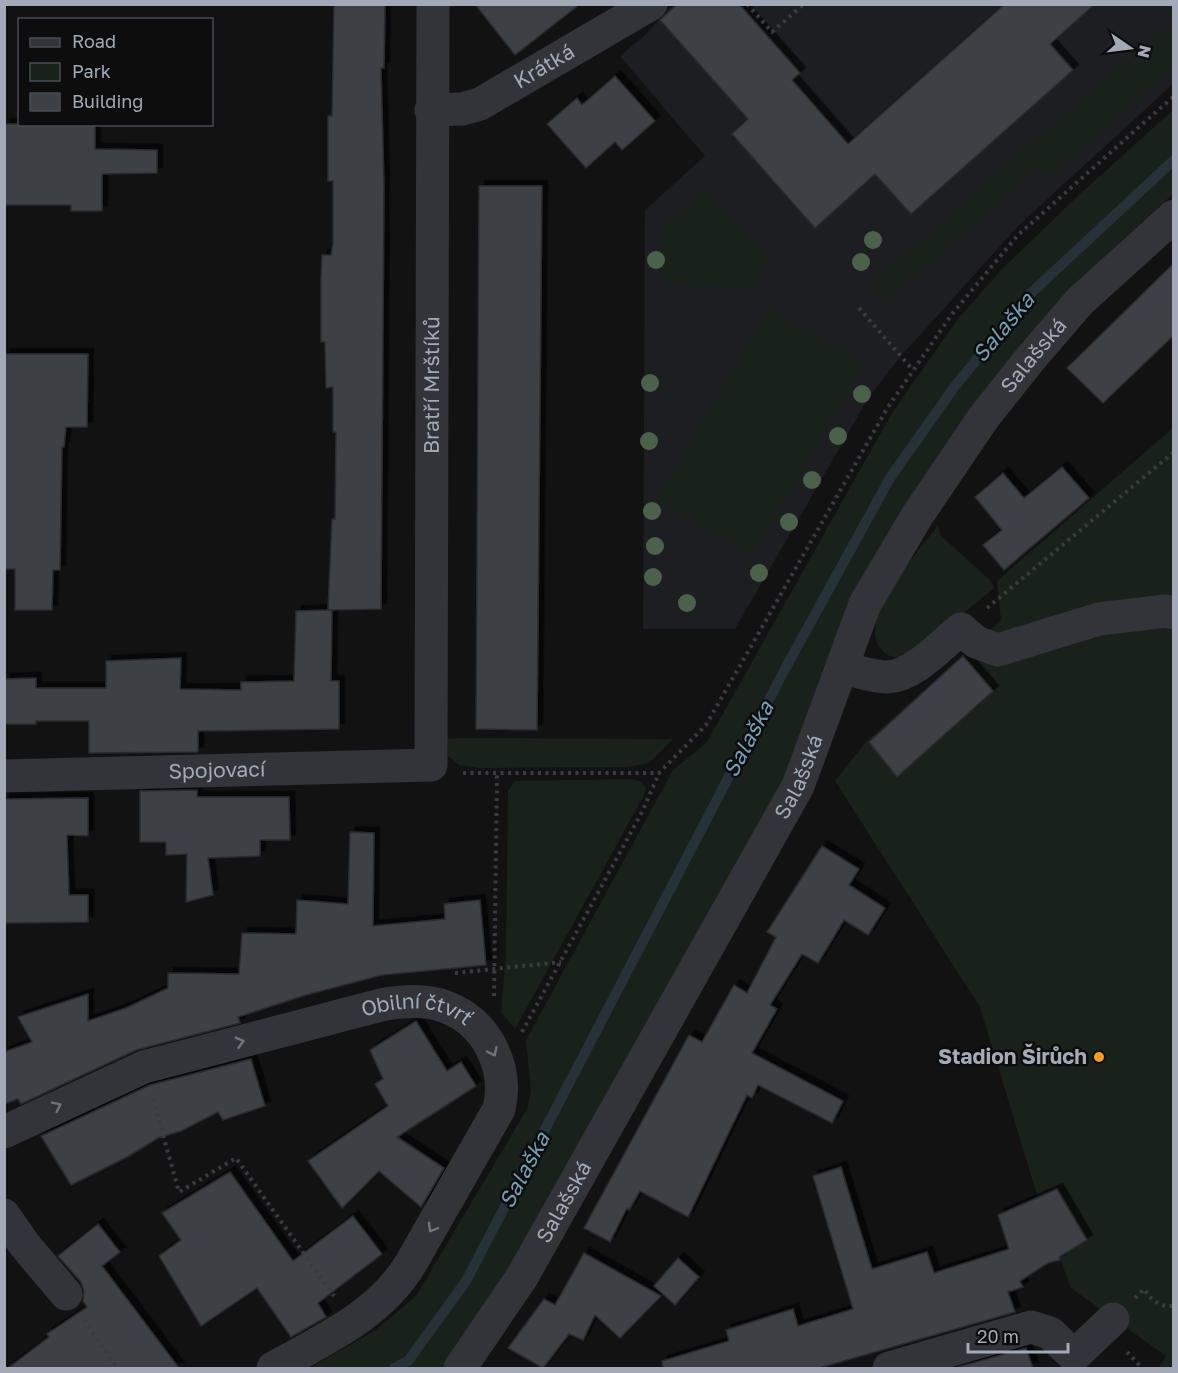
<svg xmlns="http://www.w3.org/2000/svg" width="1178" height="1373" font-family="'Golos Text',sans-serif">
<style>
.built{fill:#1d1e21}
.green{fill:#19221a}
.lines{fill:none;stroke-linecap:round;stroke-linejoin:round}
.stream{stroke:#273238;stroke-width:10}
.building{fill:#3d4044;stroke:#2b2c30;stroke-width:1.5;filter:url(#shadow)}
.path{stroke:#383b40;stroke-width:4;stroke-dasharray:3 4.5;stroke-linecap:butt}
.minor{stroke:#323439;stroke-width:33}
.tree{fill:#4a6249}
.oneway{stroke:#6f757e}
.poi-dot{fill:#ff9b1e;stroke:#0d0d0e;stroke-width:2}
.labels{text-anchor:middle;stroke-width:5;stroke-linejoin:round;paint-order:stroke}
.street-label{font-size:21px;fill:#a1aab6;stroke:#0d0d0e}
.poi-label{font-size:21px;font-weight:bold;fill:#a1aab6;stroke:#0d0d0e;text-anchor:end}
.water-label{font-size:22px;font-style:italic;fill:#749eb5;stroke:#0d0d0e}
</style>
<defs>
<filter id="shadow"><feDropShadow dx="5.5" dy="-5.5" stdDeviation="0" flood-color="#0009"/></filter>
</defs>
<rect width="100%" height="100%" fill="#121213"/>
<polygon class="built" points="673,5 1173,5 1173,84 1019,225 901,356 869,397 735,629 643,629 645,210 705,156 620,56 645,35"/>
<g class="green">
<polygon points="1164,27 1173,38 1173,69 1047,179 1038,169 885,302 870,285"/>
<polygon points="1173,110 1173,194 1072,286 1002,375 801,748 525,1244 443,1368 310,1368 376,1330 416,1296 527,1109 531,1091 526,1040 673,770 707,742 892,413 957,320 1001,270 1080,194"/>
<polygon points="705,191 770,260 751,289 662,283 662,225"/>
<polygon points="769,308 865,364 752,556 657,500"/>
<polygon points="1173,428 1173,1368 1158,1368 1166,1356 1071,1288 1038,1198 980,1007 835,781 866,742 1001,620 997,581"/>
<path d="M 938,525 L 940,535 L 991,581 L 994,588 L 911,656 C 897,658 887,659 879,646 C 860,615 920,550 938,525 Z"/>
<polygon points="461,738 673,739 649,763 628,767 478,768 459,765 448,756 447,739"/>
<polygon points="632,779 641,782 646,788 643,797 515,1029 501,1012 506,954 508,791 515,781"/>
</g>
<g class="lines">
<polyline class="stream" points="394,1368 408,1361 466,1281 785,669 890,478 955,386 1031,293 1174,160"/>
</g>
<g class="building">
<polygon points="334,4 385,4 384,68 381,68 384,187 381,609 328,610 332,519 335,519 336,432 333,432 333,387 326,388 325,342 321,342 321,280 322,255 331,255 333,243 333,181 328,181 328,116 332,116"/>
<polygon points="475,4 580,4 515,55"/>
<polygon points="677,4 739,4 800,73 792,80 848,144 1005,4 1095,4 1050,44 1073,70 911,214 875,174 815,228 732,134 748,119 660,20"/>
<polygon points="615,76 655,121 622,150 615,142 586,168 547,124 577,98 582,105"/>
<polygon points="4,124 95,124 95,149 157,150 157,173 102,174 102,211 71,211 71,205 4,205"/>
<polygon points="479,186 542,186 537,730 476,729"/>
<polygon points="1173,264 1173,336 1103,403 1067,368"/>
<polygon points="4,354 88,354 87,427 66,427 64,447 62,447 60,570 53,570 52,610 15,610 15,569 4,569"/>
<polygon points="1062,467 1089,498 1004,570 983,545 1002,530 975,497 1003,473 1024,498"/>
<polygon points="332,610 331,681 339,681 339,729 198,731 198,752 89,753 89,721 36,721 36,724 4,724 4,679 36,678 36,688 106,688 106,661 181,658 180,689 241,690 241,682 294,681 296,611"/>
<polygon points="963,656 993,691 897,777 869,742"/>
<polygon points="197,790 197,797 289,797 290,840 260,840 260,856 208,858 213,895 186,902 187,854 166,855 166,842 140,842 140,791"/>
<polygon points="88,798 88,836 67,835 69,895 88,895 88,922 4,923 4,799"/>
<polygon points="350,832 374,833 373,926 445,919 444,904 480,900 486,965 382,975 306,995 238,1017 240,1023 136,1050 21,1104 18,1099 4,1104 4,1052 32,1042 18,1017 88,994 88,1021 126,1008 168,988 168,973 239,974 242,933 296,934 297,900 348,904"/>
<polygon points="822,846 859,869 849,885 885,908 868,935 844,920 818,963 802,954 770,1005 777,1009 752,1053 843,1101 832,1123 758,1085 752,1098 747,1095 688,1217 640,1191 629,1210 627,1208 610,1242 584,1228 689,1035 702,1042 734,985 747,993 776,937 767,932"/>
<polygon points="416,1021 447,1071 461,1062 476,1086 397,1137 444,1168 421,1207 379,1171 342,1208 308,1161 388,1106 375,1084 383,1079 370,1050"/>
<polygon points="251,1059 265,1106 223,1120 218,1112 181,1131 158,1138 129,1156 71,1185 41,1136 150,1085"/>
<polygon points="841,1167 872,1269 927,1252 934,1273 1009,1249 998,1215 1057,1189 1087,1240 1059,1257 1060,1260 1048,1263 1020,1281 1023,1287 1008,1292 1015,1312 819,1368 663,1368 662,1361 729,1341 726,1330 793,1309 798,1326 853,1309 813,1176"/>
<polygon points="230,1172 293,1261 353,1216 382,1254 318,1303 326,1317 291,1337 257,1288 201,1326 159,1256 181,1240 162,1213"/>
<polygon points="98,1224 120,1252 102,1266 179,1368 8,1368 49,1337 47,1334 87,1307 83,1301 84,1291 81,1282 58,1256"/>
<polygon points="584,1253 661,1296 620,1338 595,1315 583,1340 569,1334 543,1368 508,1348 544,1299 555,1305"/>
<polygon points="678,1258 699,1277 675,1305 654,1286"/>
<polygon points="1026,1348 1033,1368 955,1368"/>
</g>
<g class="lines">
<g class="path">
<polyline points="747,4 772,32 804,4"/>
<polyline points="859,308 912,369"/>
<polyline points="987,608 1174,452"/>
<polyline points="463,773 659,773 706,725 888,407 952,314 1018,235 1174,96"/>
<polyline points="455,973 561,962"/>
<polyline points="494,996 497,775"/>
<polyline points="522,1032 643,810 659,773"/>
<polyline points="153,1099 179,1192 236,1158 334,1296"/>
<path d="M 1135,1298 L 1144,1289 C 1152,1301 1159,1307 1174,1306"/>
<polyline points="84,1320 117,1368"/>
<polyline points="1127,1352 1142,1368"/>
</g>
<g class="minor">
<path id="s1" d="M 431,110 L 462,109 L 480,104 L 651,4"/>
<path d="M 842,667 C 856,671 872,677 887,677 C 914,676 941,645 961,629 L 976,642 L 998,650 L 1099,619 L 1166,611 L 1174,613"/>
<path id="s2" d="M 4,776 L 431,765 L 433,4"/>
<path id="s3" d="M 4,1132 L 144,1067 L 381,1005 C 402,1001 426,999 446,1007 C 487,1022 509,1068 499,1109 L 411,1263 C 380,1315 323,1340 273,1368"/>
<polyline points="4,1215 24,1244 66,1294"/>
<path id="s4" d="M 460,1368 L 522,1277 L 798,786 L 865,604 L 917,516 L 984,417 L 1031,358 L 1080,301 L 1174,216"/>
<polyline points="889,1368 1031,1327 1050,1333 1074,1356 1113,1319"/>
</g>
</g>
<g class="tree">
<circle cx="873" cy="240" r="9"/>
<circle cx="656" cy="260" r="9"/>
<circle cx="861" cy="262" r="9"/>
<circle cx="650" cy="383" r="9"/>
<circle cx="862" cy="394" r="9"/>
<circle cx="838" cy="436" r="9"/>
<circle cx="649" cy="441" r="9"/>
<circle cx="812" cy="480" r="9"/>
<circle cx="652" cy="511" r="9"/>
<circle cx="789" cy="522" r="9"/>
<circle cx="655" cy="546" r="9"/>
<circle cx="759" cy="573" r="9"/>
<circle cx="653" cy="577" r="9"/>
<circle cx="687" cy="603" r="9"/>
</g>
<defs><path id="oneway-chevron" d="M-2-3.5L2.5 0L-2 3.5" fill="none" stroke-width="1.6" stroke-linecap="round" stroke-linejoin="round" transform="scale(1.5)"/></defs>
<g class="oneway">
<use href="#oneway-chevron" transform="translate(240 1042) rotate(-15)"/>
<use href="#oneway-chevron" transform="translate(493 1052) rotate(65)"/>
<use href="#oneway-chevron" transform="translate(57 1106) rotate(-26)"/>
<use href="#oneway-chevron" transform="translate(432 1228) rotate(120)"/>
</g>
<circle class="poi-dot" cx="1099" cy="1057" r="6"/>
<g class="labels">
<g class="street-label">
<text dy="7" stroke="none"><textPath href="#s1" startOffset="124">Krátká</textPath></text>
<text dy="7" stroke="none"><textPath href="#s4" startOffset="1168">Salašská</textPath></text>
<text dy="7" stroke="none"><textPath href="#s2" startOffset="807">Bratří Mrštíků</textPath></text>
<text dy="7" stroke="none"><textPath href="#s2" startOffset="213">Spojovací</textPath></text>
<text dy="7" stroke="none"><textPath href="#s4" startOffset="682">Salašská</textPath></text>
<text dy="7" stroke="none"><textPath href="#s3" startOffset="436">Obilní čtvrť</textPath></text>
<text dy="7" stroke="none"><textPath href="#s4" startOffset="196">Salašská</textPath></text>
</g>
<g class="poi-label">
<text x="1087" y="1064">Stadion Širůch</text>
</g>
<g class="water-label">
<text transform="translate(1003 327) rotate(-50)" y="8">Salaška</text>
<text transform="translate(748 739) rotate(-62)" y="8">Salaška</text>
<text transform="translate(524 1170) rotate(-62)" y="8">Salaška</text>
</g>
</g>
<rect width="1178" height="1373" fill="none" stroke="#a1aab6" stroke-width="12"/>
<rect x="18" y="18" width="195" height="108" fill="#0d0d0e" stroke="#484c51" stroke-width="1.5"/>
<rect x="30" y="38" width="30" height="9" fill="#323439" stroke="#484c51" stroke-width="1.5"/>
<text x="72" y="48" font-size="18" fill="#a1aab6">Road</text>
<rect x="30" y="63" width="30" height="18" fill="#19221a" stroke="#484c51" stroke-width="1.5"/>
<text x="72" y="78" font-size="18" fill="#a1aab6">Park</text>
<rect x="30" y="93" width="30" height="18" fill="#3d4044" stroke="#484c51" stroke-width="1.5"/>
<text x="72" y="108" font-size="18" fill="#a1aab6">Building</text>
<g transform="translate(1130 48) rotate(104)" stroke="#0d0d0e" stroke-width="4.5" paint-order="stroke">
<path d="M0-4.5L10 22L0 15L-10 22Z" fill="#a1aab6"/>
<text y="-9" font-size="16" font-weight="bold" text-anchor="middle" fill="#a1aab6">N</text>
</g>
<path d="M968 1343v9h100v-9" fill="none" stroke="#a1aab6" stroke-width="3"/>
<text x="977" y="1343" font-size="18" fill="#a1aab6" stroke="#0d0d0e" stroke-width="4.5" paint-order="stroke">20 m</text>
</svg>
